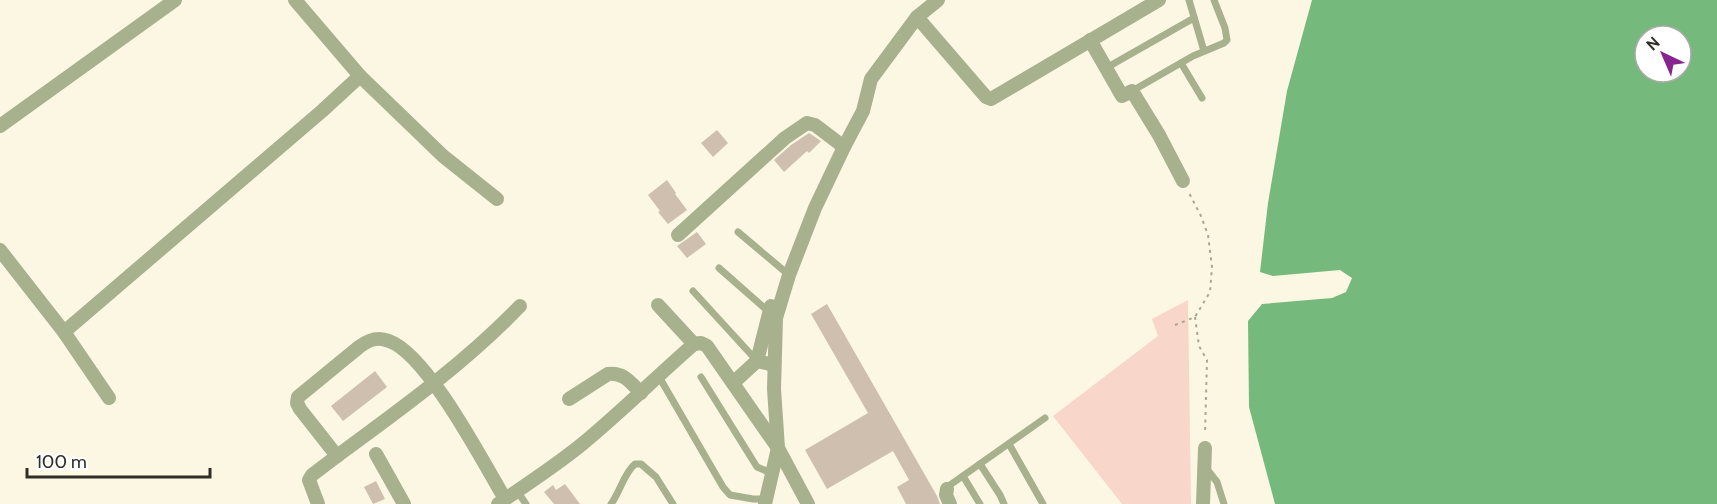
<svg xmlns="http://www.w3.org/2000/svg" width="1717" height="504" font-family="Cabin,sans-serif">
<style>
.green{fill:#f8d6c9}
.water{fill:#76b97d;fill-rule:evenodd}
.building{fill:#cebfaf}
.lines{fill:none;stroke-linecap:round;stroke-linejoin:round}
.path{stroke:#aaa696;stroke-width:2;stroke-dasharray:3 4.5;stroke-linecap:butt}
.service{stroke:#a7b18e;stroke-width:7}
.minor{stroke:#a7b18e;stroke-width:14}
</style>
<rect width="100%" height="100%" fill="#fcf7e2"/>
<polygon class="green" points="1188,300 1191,504 1122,504 1053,416 1158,336 1152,319"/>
<path class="water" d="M 1312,0 L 1717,0 L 1717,504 L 1275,504 L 1249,407 L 1248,321 L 1262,304 L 1332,298 L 1346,292 L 1352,278 L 1340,270 L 1273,276 L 1260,272 L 1268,203 L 1287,91 ZM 1645,36 L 1681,36 L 1681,72 L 1645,72 Z"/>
<g class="building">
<polygon points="717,130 728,143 713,157 701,143"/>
<polygon points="809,133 821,141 809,153 807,151 784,172 774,160 791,145"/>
<polygon points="667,180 676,193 675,194 687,210 668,224 658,212 660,211 648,195"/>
<polygon points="697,232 706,244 687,258 677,246"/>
<polygon points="827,304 937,496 940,504 906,504 897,487 909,480 893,451 827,489 805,450 868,413 811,314"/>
<polygon points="375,371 387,387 343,421 331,406"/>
<polygon points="376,481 385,499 373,504 364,487"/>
<polygon points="565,484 580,504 554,504 544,492 553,485 556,490"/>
</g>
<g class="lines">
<g class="path">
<polyline points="1195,317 1199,346 1207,360 1205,434"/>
<polyline points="1175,325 1195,317 1210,292 1212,267 1208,235 1201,216 1188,191"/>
</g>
<g class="service">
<polyline points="1189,0 1204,51"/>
<polyline points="1181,63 1202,98"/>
<polyline points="1106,68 1194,18"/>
<polyline points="1132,91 1193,56 1224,43 1227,40 1225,28 1214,0"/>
<polyline points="738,232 789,275"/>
<polyline points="719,268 769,312"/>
<polyline points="693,291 757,361"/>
<polyline points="658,375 723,487 730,495 753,499 767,499"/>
<polyline points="701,377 757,467 771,473"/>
<polyline points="1009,444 1043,504"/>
<polyline points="980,464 1000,495 1004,504"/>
<polyline points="1206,468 1217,482 1224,504"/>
<polyline points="963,476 980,504"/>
<polyline points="947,489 950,485 1045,418"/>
<polyline points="517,491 526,504"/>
<path d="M 611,504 C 620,492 624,473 635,464 L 641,464 L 656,477 L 673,504"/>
</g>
<g class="minor">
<polyline points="917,17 938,0"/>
<polyline points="1090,40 1122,96 1132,91 1159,135 1183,181"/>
<polyline points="360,76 443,156 497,199"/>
<polyline points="0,126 175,0"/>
<polyline points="678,235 785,138 807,123 815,125 844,147"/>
<polyline points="0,250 64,332 109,398"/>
<polyline points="658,305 694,344"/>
<polyline points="771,306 757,361 774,365"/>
<polyline points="64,332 322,111 360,76 295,0"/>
<polyline points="733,383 757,361"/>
<path d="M 569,399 L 608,374 C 624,372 631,383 641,393"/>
<polyline points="376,454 404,504"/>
<path d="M 337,456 C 401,409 465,363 520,306"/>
<polyline points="947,489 946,495 950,504"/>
<path d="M 318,504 L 309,480 L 312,475 L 337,456 L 300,409 L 297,403 L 298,397 L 359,347 C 368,340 377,336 389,341 C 427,354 483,462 505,499"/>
<path d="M 498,504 C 526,485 555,466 581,445 C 620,413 656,377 694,344 L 701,343 L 707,346 L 778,448 L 808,504"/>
<polyline points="765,504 778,448 774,389 776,318 789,275 815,208 844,147 863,111 871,79 917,17 986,97 991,99 1159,0"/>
<polyline points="1203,504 1205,448"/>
</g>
</g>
<g transform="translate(1663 54) rotate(316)"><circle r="28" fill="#ffffff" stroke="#acaba8" stroke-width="1.5"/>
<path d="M0-4.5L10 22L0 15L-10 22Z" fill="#86258f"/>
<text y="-9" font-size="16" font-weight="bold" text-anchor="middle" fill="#302e26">N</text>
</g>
<path d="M27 468v9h183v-9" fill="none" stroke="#302e26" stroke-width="3"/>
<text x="36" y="468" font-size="18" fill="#302e26" stroke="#ffffff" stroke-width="4.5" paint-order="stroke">100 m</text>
</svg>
